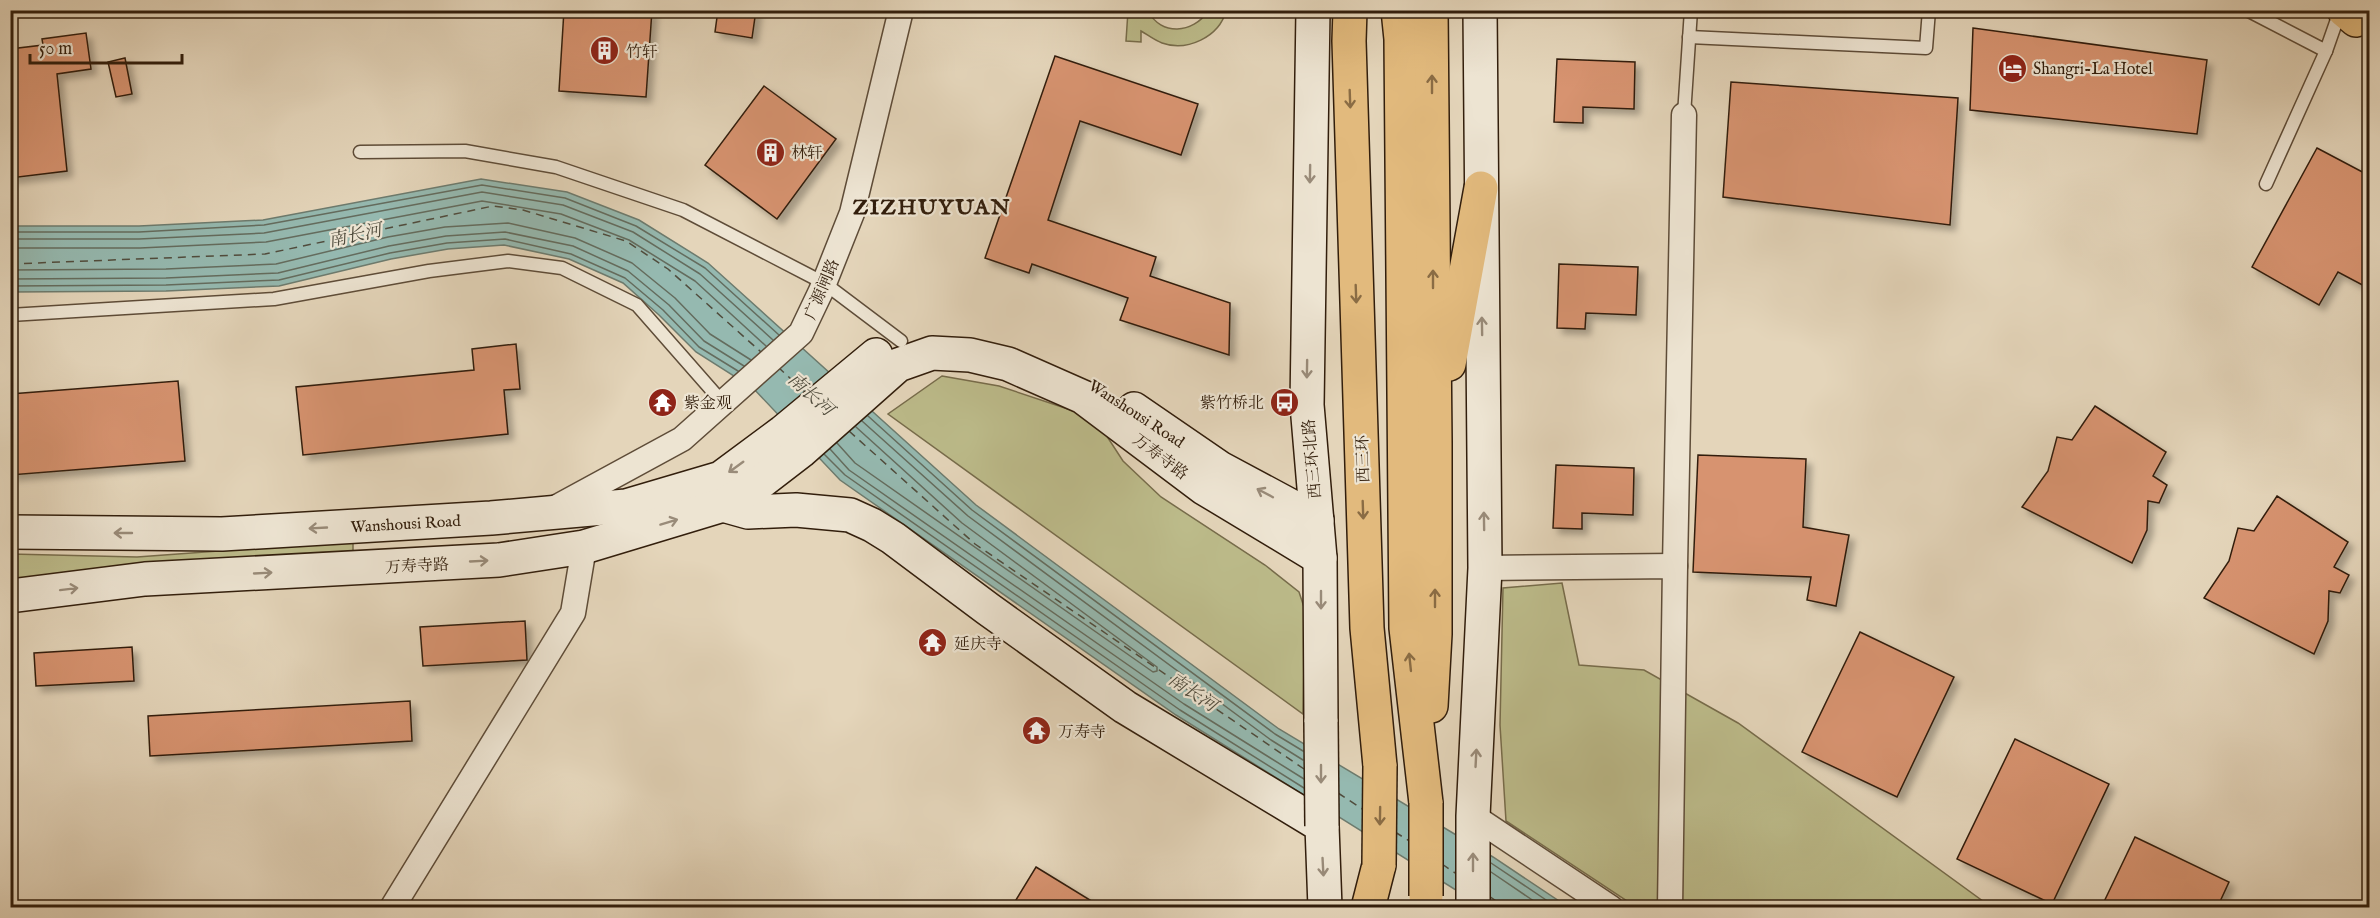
<svg xmlns="http://www.w3.org/2000/svg" width="2380" height="918" font-family="'IM FELL English','Noto Serif SC',serif">
<style>
.green{fill:#bcbb8a;stroke:#776c4b;stroke-width:1.5}
.water{fill:#95b9b0;stroke:#6d7b6e;stroke-width:1.5}
.lines{fill:none;stroke-linecap:round;stroke-linejoin:round}
.shore{stroke:#646c5e;stroke-width:1.5}
.ferry{stroke:#504c3d;stroke-width:1.5;stroke-dasharray:8 6;stroke-linecap:butt}
.building{fill:#d79370;stroke:#321e0c;stroke-width:1.5;filter:url(#shadow)}
.lane-casing{stroke:#5e4c38;stroke-width:15}
.street-casing{stroke:#5e4c38;stroke-width:27}
.secondary-casing{stroke:#321e0c;stroke-width:36}
.highway-casing{stroke:#321e0c;stroke-width:36}
.lane{stroke:#ede4d2;stroke-width:12}
.street{stroke:#ede4d2;stroke-width:24}
.secondary{stroke:#ede4d2;stroke-width:33}
.highway{stroke:#e2ba7d;stroke-width:33}
.secondary-bridge-casing{stroke:#321e0c;stroke-width:36;stroke-linecap:butt}
.highway-bridge-casing{stroke:#321e0c;stroke-width:36;stroke-linecap:butt}
.secondary-bridge{stroke:#ede4d2;stroke-width:33}
.highway-bridge{stroke:#e2ba7d;stroke-width:33}
.oneway{stroke:#8a6c44}
.oneway2{stroke:#998b79}
.labels{text-anchor:middle;stroke-width:4.5;stroke-linejoin:round;paint-order:stroke}
.poi-label{font-size:16px;fill:#321e0c;stroke:#ede4d2;text-anchor:start}
.street-label{font-size:16px;fill:#321e0c;stroke:#ede4d2}
.water-label{font-size:18px;font-style:italic;fill:#504c3d;stroke:#ede4d2}
.district-label{font-size:22px;font-weight:bold;letter-spacing:1.5px;fill:#321e0c;stroke:#ede4d2}
</style>
<defs>
<filter id="shadow"><feDropShadow dx="5.5" dy="5.5" stdDeviation="3" flood-color="#0004"/></filter>
</defs>
<rect width="100%" height="100%" fill="#e4d5ba"/>
<filter id="stains"><feTurbulence type="fractalNoise" baseFrequency=".00333" numOctaves="4"/><feColorMatrix values="0 0 0 0 .2 0 0 0 0 .09 0 0 0 0 .02 0 0 0 .5 -.17"/></filter>
<radialGradient id="worn" r=".72"><stop offset=".6" stop-color="#630" stop-opacity="0"/><stop offset="1" stop-color="#630" stop-opacity=".3"/></radialGradient>
<g class="green">
<path d="M 1128,11 L 1148,11 C 1161,36 1193,34 1208,11 L 1226,11 C 1219,37 1187,52 1162,43 C 1154,40 1148,35 1141,31 L 1141,42 L 1126,41 Z"/>
<polygon points="942,376 999,386 1095,418 1123,461 1161,497 1265,565 1299,592 1305,610 1303,714 888,414"/>
<polygon points="353,541 353,557 11,588 11,554 137,557"/>
<polygon points="1562,583 1579,665 1644,670 1738,723 1991,907 1636,907 1506,821 1500,725 1503,588"/>
</g>
<polygon class="water" points="481,179 567,192 639,220 708,263 976,505 1279,729 1493,857 1568,907 1483,907 1176,715 840,480 753,388 696,352 659,315 623,283 569,259 504,245 448,249 391,259 279,286 166,291 11,292 10,226 139,226 263,220"/>
<g class="lines">
<g class="shore">
<polyline points="10,232 139,232 264,225 482,185 565,198 636,226 705,268 779,335"/>
<polyline points="10,239 139,239 264,233 482,192 563,205 633,232 700,274 773,340"/>
<polyline points="10,248 140,248 266,242 482,201 561,214 629,240 695,281 766,346"/>
<polyline points="10,270 166,269 276,264 388,237 445,227 508,223 575,238 632,263 675,298 710,334 751,360"/>
<polyline points="10,279 166,278 278,273 389,246 446,236 505,232 573,246 628,271 669,305 704,341 744,366"/>
<polyline points="10,286 166,285 279,280 390,253 447,243 505,239 571,254 625,278 663,310 699,347 738,371"/>
<polyline points="868,416 972,510 1275,734 1303,751"/>
<polyline points="862,421 968,516 1271,740 1303,760"/>
<polyline points="837,443 855,463 1153,672 1157,671 1157,667 962,523 856,427"/>
<polyline points="830,449 849,470 1184,704 1304,779"/>
<polyline points="824,454 845,475 1180,710 1304,788"/>
<polyline points="1491,863 1558,908"/>
<polyline points="1491,872 1544,908"/>
</g>
<g class="ferry">
<polyline points="10,264 265,254 493,206 523,210 626,241 668,269 761,352"/>
<polyline points="778,367 805,392"/>
<polyline points="849,431 975,544 1304,769"/>
<polyline points="1338,793 1364,810"/>
<polyline points="1395,832 1411,842"/>
<polyline points="1442,864 1458,875"/>
<polyline points="1489,896 1506,908"/>
</g>
</g>
<g class="building">
<polygon points="564,10 652,10 646,97 559,91"/>
<polygon points="718,10 756,10 752,38 715,32"/>
<polygon points="1973,28 2207,60 2197,134 1970,110"/>
<polygon points="86,33 91,69 57,74 67,171 10,178 10,49 43,45 42,39"/>
<polygon points="1055,56 1198,104 1181,155 1080,121 1048,220 1156,257 1150,276 1230,303 1229,355 1120,320 1128,298 1032,264 1029,273 985,258"/>
<polygon points="125,58 132,94 116,97 108,62"/>
<polygon points="1557,59 1635,62 1634,109 1583,107 1583,123 1554,122"/>
<polygon points="1731,82 1958,98 1950,225 1723,197"/>
<polygon points="764,86 836,139 777,219 705,165"/>
<polygon points="2317,148 2370,176 2370,289 2338,272 2319,305 2252,267"/>
<polygon points="1559,264 1638,267 1636,315 1586,313 1585,329 1557,328"/>
<polygon points="516,344 520,389 504,390 508,434 303,455 296,387 474,370 472,349"/>
<polygon points="178,381 185,461 10,475 10,394"/>
<polygon points="2095,406 2166,452 2153,476 2167,485 2159,503 2148,501 2147,530 2132,563 2022,507 2048,471 2057,437 2072,440"/>
<polygon points="1698,455 1806,459 1803,527 1849,535 1836,606 1807,600 1811,577 1693,572"/>
<polygon points="1556,465 1634,468 1633,515 1582,513 1582,529 1553,528"/>
<polygon points="2277,496 2348,542 2334,567 2349,575 2340,593 2329,591 2328,621 2314,654 2204,598 2229,561 2238,528 2254,531"/>
<polygon points="525,621 527,660 423,666 420,627"/>
<polygon points="1860,632 1954,677 1897,797 1802,752"/>
<polygon points="132,647 134,681 36,686 34,653"/>
<polygon points="410,701 412,741 150,756 148,716"/>
<polygon points="2015,739 2109,784 2052,904 1957,859"/>
<polygon points="2135,837 2229,882 2217,908 2101,908"/>
<polygon points="1036,867 1103,908 1011,908"/>
</g>
<g class="lines">
<defs>
<g id="lane">
<polyline points="2247,10 2326,51 2340,11"/>
<polyline points="1689,37 1926,48 1929,10"/>
<polyline points="1684,115 1691,10"/>
<polyline points="360,152 465,151 556,167 683,210 824,283 901,341"/>
<polyline points="2266,184 2326,51"/>
<polyline points="10,315 274,299 429,271 508,261 562,268 637,305 723,403"/>
</g>
<g id="street">
<polyline points="555,508 682,439 801,333 821,291 852,213 901,10"/>
<polyline points="1675,566 1684,115"/>
<polyline points="1485,568 1675,566 1670,908"/>
<polyline points="1473,816 1611,908"/>
<polyline points="392,908 573,613 584,547"/>
</g>
<g id="secondary">
<polyline points="1313,10 1307,405 1320,558 1321,722"/>
<polyline points="1134,409 1220,468 1317,520"/>
<polyline points="723,505 748,512 796,510 850,515 872,525 893,538 988,609 1125,707 1322,826 1325,908"/>
<path id="s1" d="M 10,532 L 222,534 L 491,518 L 626,506 L 721,478 L 783,432 L 876,355"/>
<polyline points="10,596 145,579 499,560 584,547 723,505 762,481 801,451 898,365 932,353 970,355 1008,364 1083,397 1204,488 1320,558"/>
<polyline points="1473,908 1473,816 1485,568 1480,10"/>
</g>
<g id="highway">
<polyline points="1350,10 1349,41 1367,628 1380,766"/>
<polyline points="1398,10 1401,39 1406,628 1426,803"/>
<polyline points="1431,10 1435,442 1435,634 1431,706"/>
<polyline points="2344,10 2356,20"/>
<polyline points="1449,364 1481,188"/>
<polyline points="1368,908 1379,865"/>
</g>
</defs>
<use href="#lane" class="lane-casing"/>
<use href="#street" class="street-casing"/>
<use href="#secondary" class="secondary-casing"/>
<use href="#highway" class="highway-casing"/>
<use href="#lane" class="lane"/>
<use href="#street" class="street"/>
<use href="#secondary" class="secondary"/>
<use href="#highway" class="highway"/>
<defs>
<polyline id="secondary-bridge" points="1321,722 1322,826"/>
<g id="highway-bridge">
<polyline points="1379,865 1380,766"/>
<polyline points="1426,896 1426,803"/>
</g>
</defs>
<use href="#secondary-bridge" class="secondary-bridge-casing"/>
<use href="#highway-bridge" class="highway-bridge-casing"/>
<use href="#secondary-bridge" class="secondary-bridge"/>
<use href="#highway-bridge" class="highway-bridge"/>
</g>
<defs><path id="oneway-shaft" d="M-6 0H5M1.5-3L5.5 0L1.5 3" fill="none" stroke-width="1.6" stroke-linecap="round" stroke-linejoin="round" transform="scale(1.5)"/></defs>
<g class="oneway">
<use href="#oneway-shaft" transform="translate(1432 84) rotate(-90)"/>
<use href="#oneway-shaft" transform="translate(1350 99) rotate(88)"/>
<use href="#oneway-shaft" transform="translate(1433 279) rotate(-90)"/>
<use href="#oneway-shaft" transform="translate(1356 294) rotate(88)"/>
<use href="#oneway-shaft" transform="translate(1363 510) rotate(88)"/>
<use href="#oneway-shaft" transform="translate(1435 598) rotate(-90)"/>
<use href="#oneway-shaft" transform="translate(1410 662) rotate(-96)"/>
<use href="#oneway-shaft" transform="translate(1380 816) rotate(91)"/>
</g>
<g class="oneway2">
<use href="#oneway-shaft" transform="translate(1310 174) rotate(91)"/>
<use href="#oneway-shaft" transform="translate(1482 326) rotate(-91)"/>
<use href="#oneway-shaft" transform="translate(1307 369) rotate(91)"/>
<use href="#oneway-shaft" transform="translate(736 467) rotate(144)"/>
<use href="#oneway-shaft" transform="translate(1265 493) rotate(-152)"/>
<use href="#oneway-shaft" transform="translate(1484 521) rotate(-91)"/>
<use href="#oneway-shaft" transform="translate(669 522) rotate(-17)"/>
<use href="#oneway-shaft" transform="translate(318 528) rotate(177)"/>
<use href="#oneway-shaft" transform="translate(123 533) rotate(-180)"/>
<use href="#oneway-shaft" transform="translate(479 561) rotate(-3)"/>
<use href="#oneway-shaft" transform="translate(263 573) rotate(-3)"/>
<use href="#oneway-shaft" transform="translate(69 589) rotate(-7)"/>
<use href="#oneway-shaft" transform="translate(1321 600) rotate(90)"/>
<use href="#oneway-shaft" transform="translate(1476 758) rotate(-87)"/>
<use href="#oneway-shaft" transform="translate(1321 774) rotate(90)"/>
<use href="#oneway-shaft" transform="translate(1473 862) rotate(-90)"/>
<use href="#oneway-shaft" transform="translate(1323 867) rotate(87)"/>
</g>
<defs>
<symbol id="building-disc" viewBox="-11 -11 22 22"><circle r="9.5" fill="#8f2418" stroke="#ede4d2"/><path d="M-4-6H4V6H1V3H-1V6H-4ZM-2.5-4.3h1.7v1.8h-1.7ZM.8-4.3h1.7v1.8H.8ZM-2.5-1h1.7V.8h-1.7ZM.8-1h1.7V.8H.8Z" fill="#fff"/></symbol>
<symbol id="hotel-disc" viewBox="-11 -11 22 22"><circle r="9.5" fill="#8f2418" stroke="#ede4d2"/><path d="M-6-4.5h1.5V1H6V5H4.5V3h-9V5H-6ZM-4 0a1.8 1.8 0 1 1 3.6 0ZM.5 0V-2.5h3Q6-2.5 6 0Z" fill="#fff"/></symbol>
<symbol id="temple-disc" viewBox="-11 -11 22 22"><circle r="9.5" fill="#8f2418" stroke="#ede4d2"/><path d="M0-6L5-2H3V0L6.5 2.5H4V6H1.5V3h-3V6H-4V2.5H-6.5L-3 0V-2H-5Z" fill="#fff"/></symbol>
<symbol id="bus-disc" viewBox="-11 -11 22 22"><circle r="9.5" fill="#8f2418" stroke="#ede4d2"/><path d="M-5-6H5V4H4V6H2V4H-2V6H-4V4H-5ZM-3.5-4V0h7V-4ZM-3.5 1.2v1.5H-2V1.2ZM2 1.2v1.5H3.5V1.2Z" fill="#fff"/></symbol>
</defs>
<g fill-rule="evenodd">
<use href="#building-disc" x="588" y="34" width="33" height="33"/>
<use href="#hotel-disc" x="1996" y="52" width="33" height="33"/>
<use href="#building-disc" x="754" y="136" width="33" height="33"/>
<use href="#temple-disc" x="646" y="386" width="33" height="33"/>
<use href="#bus-disc" x="1268" y="386" width="33" height="33"/>
<use href="#temple-disc" x="916" y="626" width="33" height="33"/>
<use href="#temple-disc" x="1020" y="714" width="33" height="33"/>
</g>
<g class="labels">
<g class="poi-label">
<text x="626" y="57">竹轩</text>
<text x="2033" y="74">Shangri-La Hotel</text>
<text x="791" y="158">林轩</text>
<text x="684" y="408">紫金观</text>
<text x="1264" y="408" text-anchor="end">紫竹桥北</text>
<text x="954" y="649">延庆寺</text>
<text x="1058" y="737">万寿寺</text>
</g>
<g class="street-label">
<text transform="translate(821 289) rotate(-67)" y="6">广源闸路</text>
<text transform="translate(1137 413) rotate(33)" y="6">Wanshousi Road</text>
<text transform="translate(1161 456) rotate(37)" y="6">万寿寺路</text>
<text transform="translate(1311 459) rotate(-95)" y="6">西三环北路</text>
<text transform="translate(1362 459) rotate(-92)" y="6">西三环</text>
<text dy="6" stroke="none"><textPath href="#s1" startOffset="396">Wanshousi Road</textPath></text>
<text transform="translate(417 565) rotate(-3)" y="6">万寿寺路</text>
</g>
<g class="water-label">
<text transform="translate(355 235) rotate(-12)" y="6">南长河</text>
<text transform="translate(811 394) rotate(42)" y="6">南长河</text>
<text transform="translate(1193 692) rotate(34)" y="6">南长河</text>
</g>
<g class="district-label">
<text x="932" y="214">ZIZHUYUAN</text>
</g>
</g>
<rect width="2380" height="918" fill="none" stroke="#e4d5ba" stroke-width="36"/>
<rect x="12" y="12" width="2356" height="894" fill="none" stroke="#321e0c" stroke-width="3"/>
<rect x="18" y="18" width="2344" height="882" fill="none" stroke="#321e0c" stroke-width="1.5"/>
<path d="M30 54v9h152v-9" fill="none" stroke="#321e0c" stroke-width="3"/>
<text x="39" y="54" font-size="18" fill="#321e0c" stroke="#ede4d2" stroke-width="4.5" paint-order="stroke">50 m</text>
<rect width="100%" height="100%" filter="url(#stains)"/>
<rect width="100%" height="100%" fill="url(#worn)"/>
</svg>
